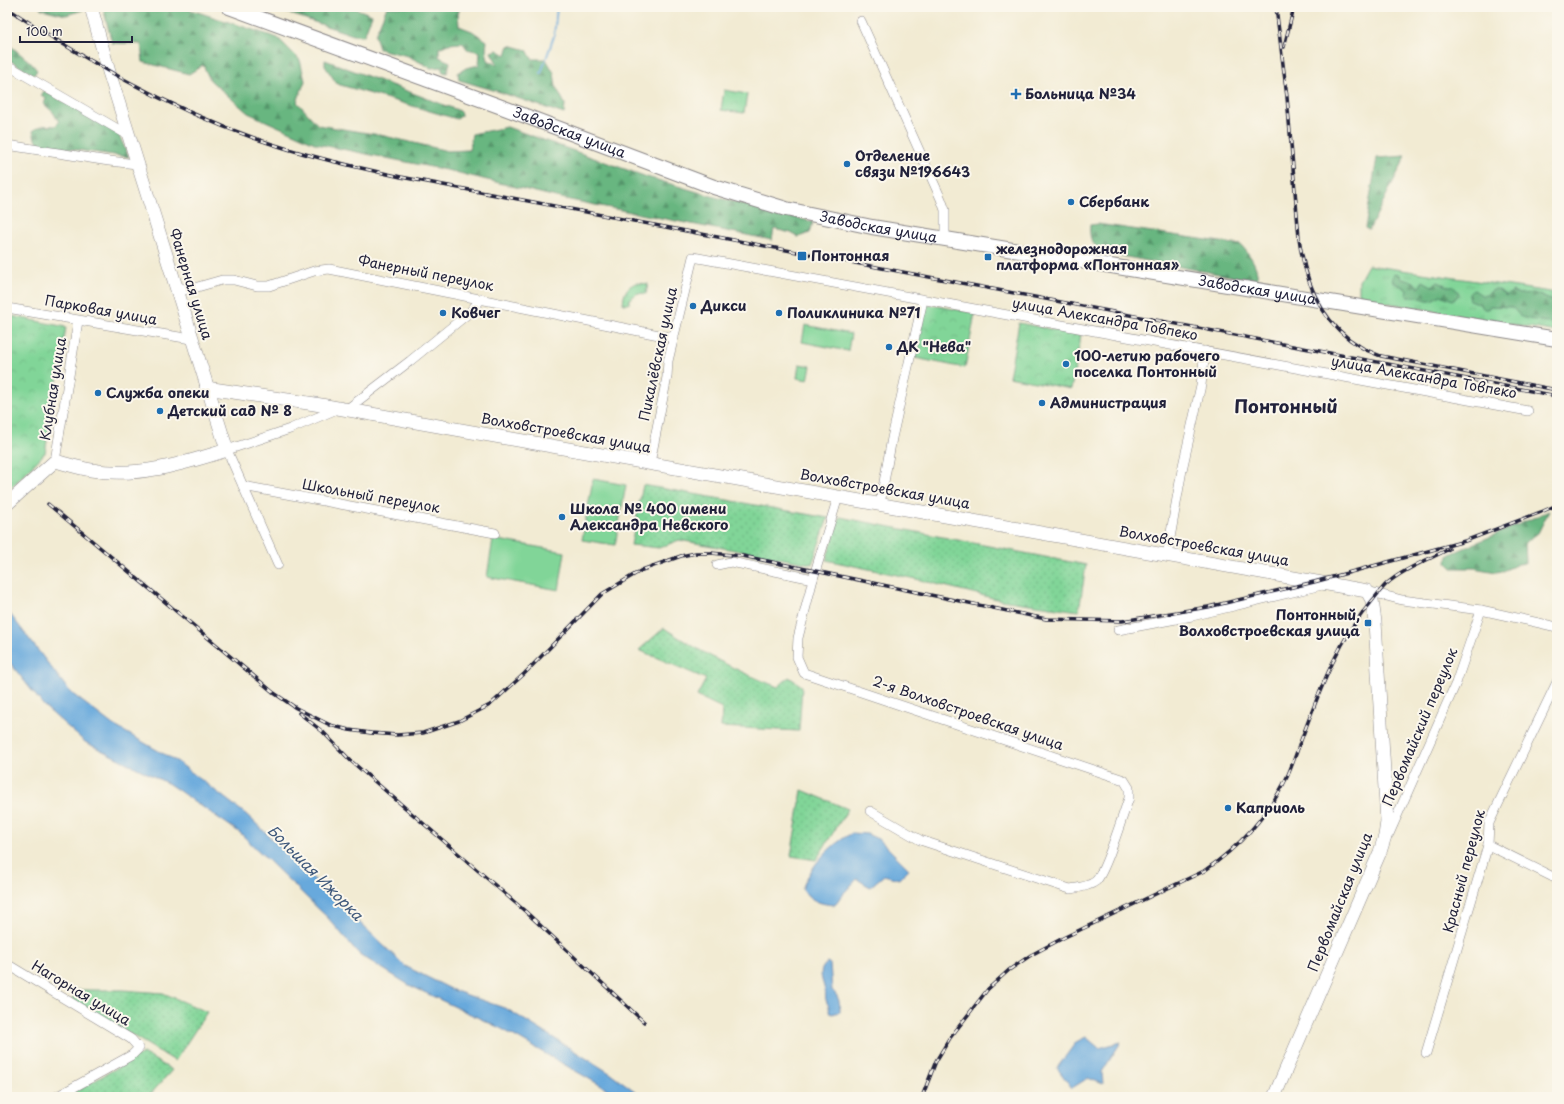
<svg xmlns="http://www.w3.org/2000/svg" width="1564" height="1104" font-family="'Playpen Sans',sans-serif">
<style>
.grass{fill:url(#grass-tufts);stroke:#527c6a}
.forest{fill:url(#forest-firs);stroke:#456c5e}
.park{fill:url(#park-crowns);stroke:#527c6a}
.garden{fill:url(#garden-dots);stroke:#527c6a}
.pitch{fill:#81d598;stroke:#527c6a}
.water{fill:#68a9dc;stroke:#45668c}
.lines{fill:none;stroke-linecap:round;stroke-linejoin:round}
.stream{stroke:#68a9dc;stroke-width:2}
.street-casing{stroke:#8a8687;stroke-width:10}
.secondary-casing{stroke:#8a8687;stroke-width:14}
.primary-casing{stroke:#8a8687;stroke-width:16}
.street{stroke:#fff;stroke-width:9}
.secondary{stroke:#fff;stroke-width:13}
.primary{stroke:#fff;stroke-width:14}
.rail-casing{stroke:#22223b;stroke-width:3.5}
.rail{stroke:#fbf7ec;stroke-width:2;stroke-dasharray:6;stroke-linecap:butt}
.poi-dot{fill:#1f6fb2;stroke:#fbf7ec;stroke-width:1.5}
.labels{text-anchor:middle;stroke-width:4;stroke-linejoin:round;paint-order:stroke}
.poi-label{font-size:14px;font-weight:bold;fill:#22223b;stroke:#fbf7ec;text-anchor:start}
.street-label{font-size:14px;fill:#22223b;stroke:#fbf7ec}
.water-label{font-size:15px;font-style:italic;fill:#3e587b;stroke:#fbf7ec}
.district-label{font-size:18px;font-weight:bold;fill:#22223b;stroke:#fbf7ec}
</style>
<defs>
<pattern id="grass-tufts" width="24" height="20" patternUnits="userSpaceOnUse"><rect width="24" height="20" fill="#81d598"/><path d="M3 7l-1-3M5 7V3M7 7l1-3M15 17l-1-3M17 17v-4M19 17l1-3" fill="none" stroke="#6fb784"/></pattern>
<pattern id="forest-firs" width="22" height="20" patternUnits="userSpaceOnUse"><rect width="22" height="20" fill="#68b680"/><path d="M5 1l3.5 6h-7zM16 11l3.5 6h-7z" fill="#55946a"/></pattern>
<pattern id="park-crowns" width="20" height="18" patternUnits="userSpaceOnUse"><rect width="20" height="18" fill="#81d598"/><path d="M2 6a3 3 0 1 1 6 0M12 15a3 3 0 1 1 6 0" fill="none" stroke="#6fb784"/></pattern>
<pattern id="garden-dots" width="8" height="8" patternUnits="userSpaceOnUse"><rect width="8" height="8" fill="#81d598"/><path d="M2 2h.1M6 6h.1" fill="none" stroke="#6fb784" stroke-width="1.8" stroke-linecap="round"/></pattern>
</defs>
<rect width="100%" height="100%" fill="#fbf7ec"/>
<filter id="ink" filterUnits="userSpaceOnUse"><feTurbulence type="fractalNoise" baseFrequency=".025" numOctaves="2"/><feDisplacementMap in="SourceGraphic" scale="8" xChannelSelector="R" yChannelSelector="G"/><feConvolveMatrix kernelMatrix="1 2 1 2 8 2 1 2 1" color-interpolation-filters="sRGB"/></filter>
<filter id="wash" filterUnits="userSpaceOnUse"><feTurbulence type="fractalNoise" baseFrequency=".012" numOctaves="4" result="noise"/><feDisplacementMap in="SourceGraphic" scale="16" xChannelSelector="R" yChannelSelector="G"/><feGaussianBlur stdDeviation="0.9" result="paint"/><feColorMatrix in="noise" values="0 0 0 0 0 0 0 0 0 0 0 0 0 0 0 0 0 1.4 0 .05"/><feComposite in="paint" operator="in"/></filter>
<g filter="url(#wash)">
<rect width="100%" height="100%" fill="#f2ebd3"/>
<polygon class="grass" points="1368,265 1557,293 1557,332 1370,300 1359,294 1359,281"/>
<g class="forest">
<polygon points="39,7 82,7 83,10 66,15 42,9"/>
<polygon points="103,7 182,7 278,38 300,60 305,81 297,102 318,125 380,135 448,151 469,150 472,134 507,127 647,177 715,197 813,222 810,233 798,237 791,233 774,229 772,240 560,198 451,171 317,144 248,113 210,80 203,65 189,74 143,62 141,44 112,43"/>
<polygon points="270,7 352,7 372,15 364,36 353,35"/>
<polygon points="387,7 460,7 458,14 459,26 472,31 487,41 486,50 488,60 497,65 496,61 491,52 497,50 506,55 509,45 527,50 532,59 546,59 554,73 556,87 565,104 564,114 500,92 459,80 458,73 466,68 479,65 480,52 467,49 463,43 448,44 439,48 439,57 450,62 447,73 443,72 441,67 431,68 408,56 379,49 375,35"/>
<polygon points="7,43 30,62 37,70 34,75 7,59"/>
<polygon points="325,60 460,111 461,116 457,119 337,84 325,66"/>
<path d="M 44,91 L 117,131 L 129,157 L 40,145 L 35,139 L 33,131 C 39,125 47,125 55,126 L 59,122 L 53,112 L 44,104 L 46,98 L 41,95 Z"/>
<polygon points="1406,156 1369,230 1365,228 1377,158"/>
<path d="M 1098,224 L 1241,245 C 1250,255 1259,267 1257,281 L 1105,253 C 1092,245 1089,240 1090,225 Z"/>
<polygon points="1395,273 1400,275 1402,279 1414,282 1419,288 1423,281 1432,286 1438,282 1447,286 1453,286 1459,293 1457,297 1452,300 1441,295 1431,300 1427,300 1417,297 1408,297 1406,295 1407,291 1405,288 1393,282 1392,277"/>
<path d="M 1495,289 L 1498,289 L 1506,296 L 1513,291 L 1519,294 L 1534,293 L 1557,303 L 1557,324 L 1529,319 L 1521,317 L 1514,309 L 1510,307 L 1490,306 L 1488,309 L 1484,309 L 1478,303 L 1470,300 C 1468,295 1469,292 1474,290 L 1483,296 C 1488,295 1490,291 1495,289 Z"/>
<polygon points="1549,511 1538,533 1525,543 1526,563 1518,564 1503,571 1496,572 1474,568 1452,568 1447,563 1448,556 1453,553"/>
</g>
<g class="park">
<polygon points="724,90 747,94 744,113 721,110"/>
<path d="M 636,283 L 648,284 L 646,294 L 638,293 L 629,299 L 629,304 L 623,304 C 624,293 626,287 636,283 Z"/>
<polygon points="926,304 975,313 965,368 915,358"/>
<polygon points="7,315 66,327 45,453 7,492"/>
<polygon points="1019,323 1081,335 1071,389 1009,377"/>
<polygon points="799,364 811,366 808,380 797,378"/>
</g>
<g class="garden">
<polygon points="643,485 828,518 812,564 679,540 659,548 631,545"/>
<polygon points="840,517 1086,565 1079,611 1001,600 916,579 826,560"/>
<path d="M 664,628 C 702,653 736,671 778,687 L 789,677 L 802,686 L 799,731 L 721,727 L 722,708 L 697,696 L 706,679 L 639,650 Z"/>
<polygon points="802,790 848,809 816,860 791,856"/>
<polygon points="77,990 123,990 163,993 207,1012 175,1061 72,999"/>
<polygon points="143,1053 172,1070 148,1097 66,1097"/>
</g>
<g class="pitch">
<polygon points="805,325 851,334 848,351 802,342"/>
<polygon points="593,479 626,485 615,545 582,540"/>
<polygon points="493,539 565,552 559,590 487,577"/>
</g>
<g class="water">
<polygon points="7,610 70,692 113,725 178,762 247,815 405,966 453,990 507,1009 613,1075 643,1097 621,1097 502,1029 409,985 359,954 328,918 239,832 169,784 85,742 44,706 7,659"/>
<path d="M 852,833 L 867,834 L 880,840 L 909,869 L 899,879 L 884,875 L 870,887 L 857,879 L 841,896 L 835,905 C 820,904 811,901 802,889 C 811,865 830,845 852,833 Z"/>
<path d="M 828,962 L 830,964 L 832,990 C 839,996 840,1003 840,1012 L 832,1014 L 829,1012 C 830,1006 828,1006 826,1000 C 825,998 826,994 825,991 C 823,980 816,971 828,962 Z"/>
<polygon points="1086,1037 1099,1048 1121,1042 1102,1072 1103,1084 1088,1078 1072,1088 1057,1068 1076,1042"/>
</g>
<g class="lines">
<polyline class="stream" points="541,73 554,36 557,7"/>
</g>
</g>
<g filter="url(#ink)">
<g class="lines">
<defs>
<g id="street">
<polyline points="861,21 941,199 945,210 945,239"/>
<polyline points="7,65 128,135"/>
<polyline points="7,145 109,161 137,164"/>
<polyline points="174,285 187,290 222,280 234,280 257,286 269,286 314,271 329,269 674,338"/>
<polyline points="7,308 191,339"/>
<polyline points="346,410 410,361 470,312 481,299"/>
<polyline points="55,461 78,321"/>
<polyline points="650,463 667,377 668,361 693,257 1528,411"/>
<polyline points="243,486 495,533"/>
<path d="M 838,497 L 813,579 L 798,638 L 797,657 L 804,673 L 1124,780 L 1129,788 L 1129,798 C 1123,814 1106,871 1096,881 C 1090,886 1078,888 1070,889 L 920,840 L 870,811"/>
<polyline points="880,504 892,438 923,300"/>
<polyline points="1167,555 1182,470 1201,385 1205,351"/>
<polyline points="278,565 227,450 290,429 337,409"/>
<polyline points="717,565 731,562 813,579"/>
<polyline points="1367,591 1402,600 1481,610 1557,627"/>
<polyline points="1118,630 1192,616 1322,585"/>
<polyline points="1389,834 1456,683 1481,610"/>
<polyline points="1488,845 1557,879"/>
<polyline points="7,964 131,1039 139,1048 132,1055 56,1097"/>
<polyline points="1426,1053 1488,845 1489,823 1557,682"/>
</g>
<g id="secondary">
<polyline points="206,388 315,404 1367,591 1372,600 1375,622 1387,822 1385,836 1380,852 1274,1097"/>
<path d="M 7,504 L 55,461 C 67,464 79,468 91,470 C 137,478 183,464 227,450 L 109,72 L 91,7"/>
</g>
<g id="primary">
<path id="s1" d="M 229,7 L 507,109 L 714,187 L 786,209 L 872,227 L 1557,339"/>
</g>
</defs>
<use href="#street" class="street-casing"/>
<use href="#secondary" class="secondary-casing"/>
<use href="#primary" class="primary-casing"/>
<use href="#street" class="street"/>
<use href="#secondary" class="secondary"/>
<use href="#primary" class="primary"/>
<defs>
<g id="rail">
<path d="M 1276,7 L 1287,97 L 1299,238 C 1305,282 1321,324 1361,347 C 1367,351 1374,353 1381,356 L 1557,390"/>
<path d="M 7,8 C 85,60 166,107 254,138 C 302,155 351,166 401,177 L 1557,396"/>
<polyline points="1284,47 1294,7"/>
<polyline points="48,504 274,693 296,708 330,725 349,730 371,733 397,735 423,733 459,721 490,705 524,674 602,594 642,570 681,556 696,553 711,553 743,556 1046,619 1122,621 1208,607 1314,582 1465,541 1541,512 1557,505"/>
<polyline points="299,713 323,732 351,761 526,912 644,1022"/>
<path d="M 922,1097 L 936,1061 L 950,1038 L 988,989 L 1009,970 L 1031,955 L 1065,937 L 1204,871 C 1238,848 1269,815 1287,777 C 1292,766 1296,754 1300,743 C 1319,693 1337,641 1372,601 C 1378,594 1383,586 1390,581 C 1407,567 1430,559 1449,549"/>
</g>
</defs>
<use href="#rail" class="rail-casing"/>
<use href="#rail" class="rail"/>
</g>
</g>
<g class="poi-dot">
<path d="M1014 88h4v4h4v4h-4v4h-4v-4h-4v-4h4z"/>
<circle cx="847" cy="164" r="4"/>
<circle cx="1071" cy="202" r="4"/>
<rect x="797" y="251" width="10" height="10" rx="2"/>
<rect x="984" y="253" width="8" height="8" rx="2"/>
<circle cx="693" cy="306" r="4"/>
<circle cx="443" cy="313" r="4"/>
<circle cx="779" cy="313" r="4"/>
<circle cx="889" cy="347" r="4"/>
<circle cx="1066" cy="364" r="4"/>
<circle cx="98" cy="393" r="4"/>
<circle cx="1042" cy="403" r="4"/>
<circle cx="160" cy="411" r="4"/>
<circle cx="562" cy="517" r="4"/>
<rect x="1364" y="619" width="8" height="8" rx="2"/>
<circle cx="1228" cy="808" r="4"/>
</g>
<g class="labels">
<g class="poi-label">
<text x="1025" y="99">Больница №34</text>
<text x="855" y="161">Отделение<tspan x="855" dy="16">связи №196643</tspan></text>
<text x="1079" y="207">Сбербанк</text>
<text x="996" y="254">железнодорожная<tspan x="996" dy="16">платформа «Понтонная»</tspan></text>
<text x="811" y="261">Понтонная</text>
<text x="701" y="311">Дикси</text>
<text x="451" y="318">Ковчег</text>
<text x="787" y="318">Поликлиника №71</text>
<text x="897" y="352">ДК "Нева"</text>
<text x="1074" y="361">100-летию рабочего<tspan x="1074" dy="16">поселка Понтонный</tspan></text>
<text x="106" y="398">Служба опеки</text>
<text x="1050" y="408">Администрация</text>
<text x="168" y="416">Детский сад № 8</text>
<text x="570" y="514">Школа № 400 имени<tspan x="570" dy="16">Александра Невского</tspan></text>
<text x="1360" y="620" text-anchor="end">Понтонный,<tspan x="1360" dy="16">Волховстроевская улица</tspan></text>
<text x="1236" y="813">Каприоль</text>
</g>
<g class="street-label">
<text dy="5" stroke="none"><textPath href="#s1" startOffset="363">Заводская улица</textPath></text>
<text dy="5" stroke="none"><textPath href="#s1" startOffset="687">Заводская улица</textPath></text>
<text transform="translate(426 273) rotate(11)" y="5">Фанерный переулок</text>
<text transform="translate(191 284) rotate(73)" y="5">Фанерная улица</text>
<text dy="5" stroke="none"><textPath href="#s1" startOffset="1071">Заводская улица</textPath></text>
<text transform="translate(101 310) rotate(10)" y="5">Парковая улица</text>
<text transform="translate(1105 319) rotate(10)" y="5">улица Александра Товпеко</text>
<text transform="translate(658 354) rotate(-78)" y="5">Пикалёвская улица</text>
<text transform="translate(1424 377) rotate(10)" y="5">улица Александра Товпеко</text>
<text transform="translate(53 389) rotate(-81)" y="5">Клубная улица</text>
<text transform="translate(566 433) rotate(10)" y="5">Волховстроевская улица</text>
<text transform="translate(885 489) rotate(10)" y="5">Волховстроевская улица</text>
<text transform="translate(371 496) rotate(10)" y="5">Школьный переулок</text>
<text transform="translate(1204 546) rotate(10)" y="5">Волховстроевская улица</text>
<text transform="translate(968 713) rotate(19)" y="5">2-я Волховстроевская улица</text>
<text transform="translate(1420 727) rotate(-67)" y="5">Первомайский переулок</text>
<text transform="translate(1464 871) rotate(-75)" y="5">Красный переулок</text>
<text transform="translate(1340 902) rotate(-68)" y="5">Первомайская улица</text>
<text transform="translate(81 993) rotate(31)" y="5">Нагорная улица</text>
</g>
<g class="water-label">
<text transform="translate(315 873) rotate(45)" y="5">Большая Ижорка</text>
</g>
<g class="district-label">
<text x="1286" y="413">Понтонный</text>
</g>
</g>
<rect width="1564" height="1104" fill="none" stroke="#fbf7ec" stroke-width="24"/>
<path d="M20 36v6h112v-6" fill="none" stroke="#22223b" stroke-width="2"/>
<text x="26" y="36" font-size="12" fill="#22223b" stroke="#fbf7ec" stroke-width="3" paint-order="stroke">100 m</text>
</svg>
